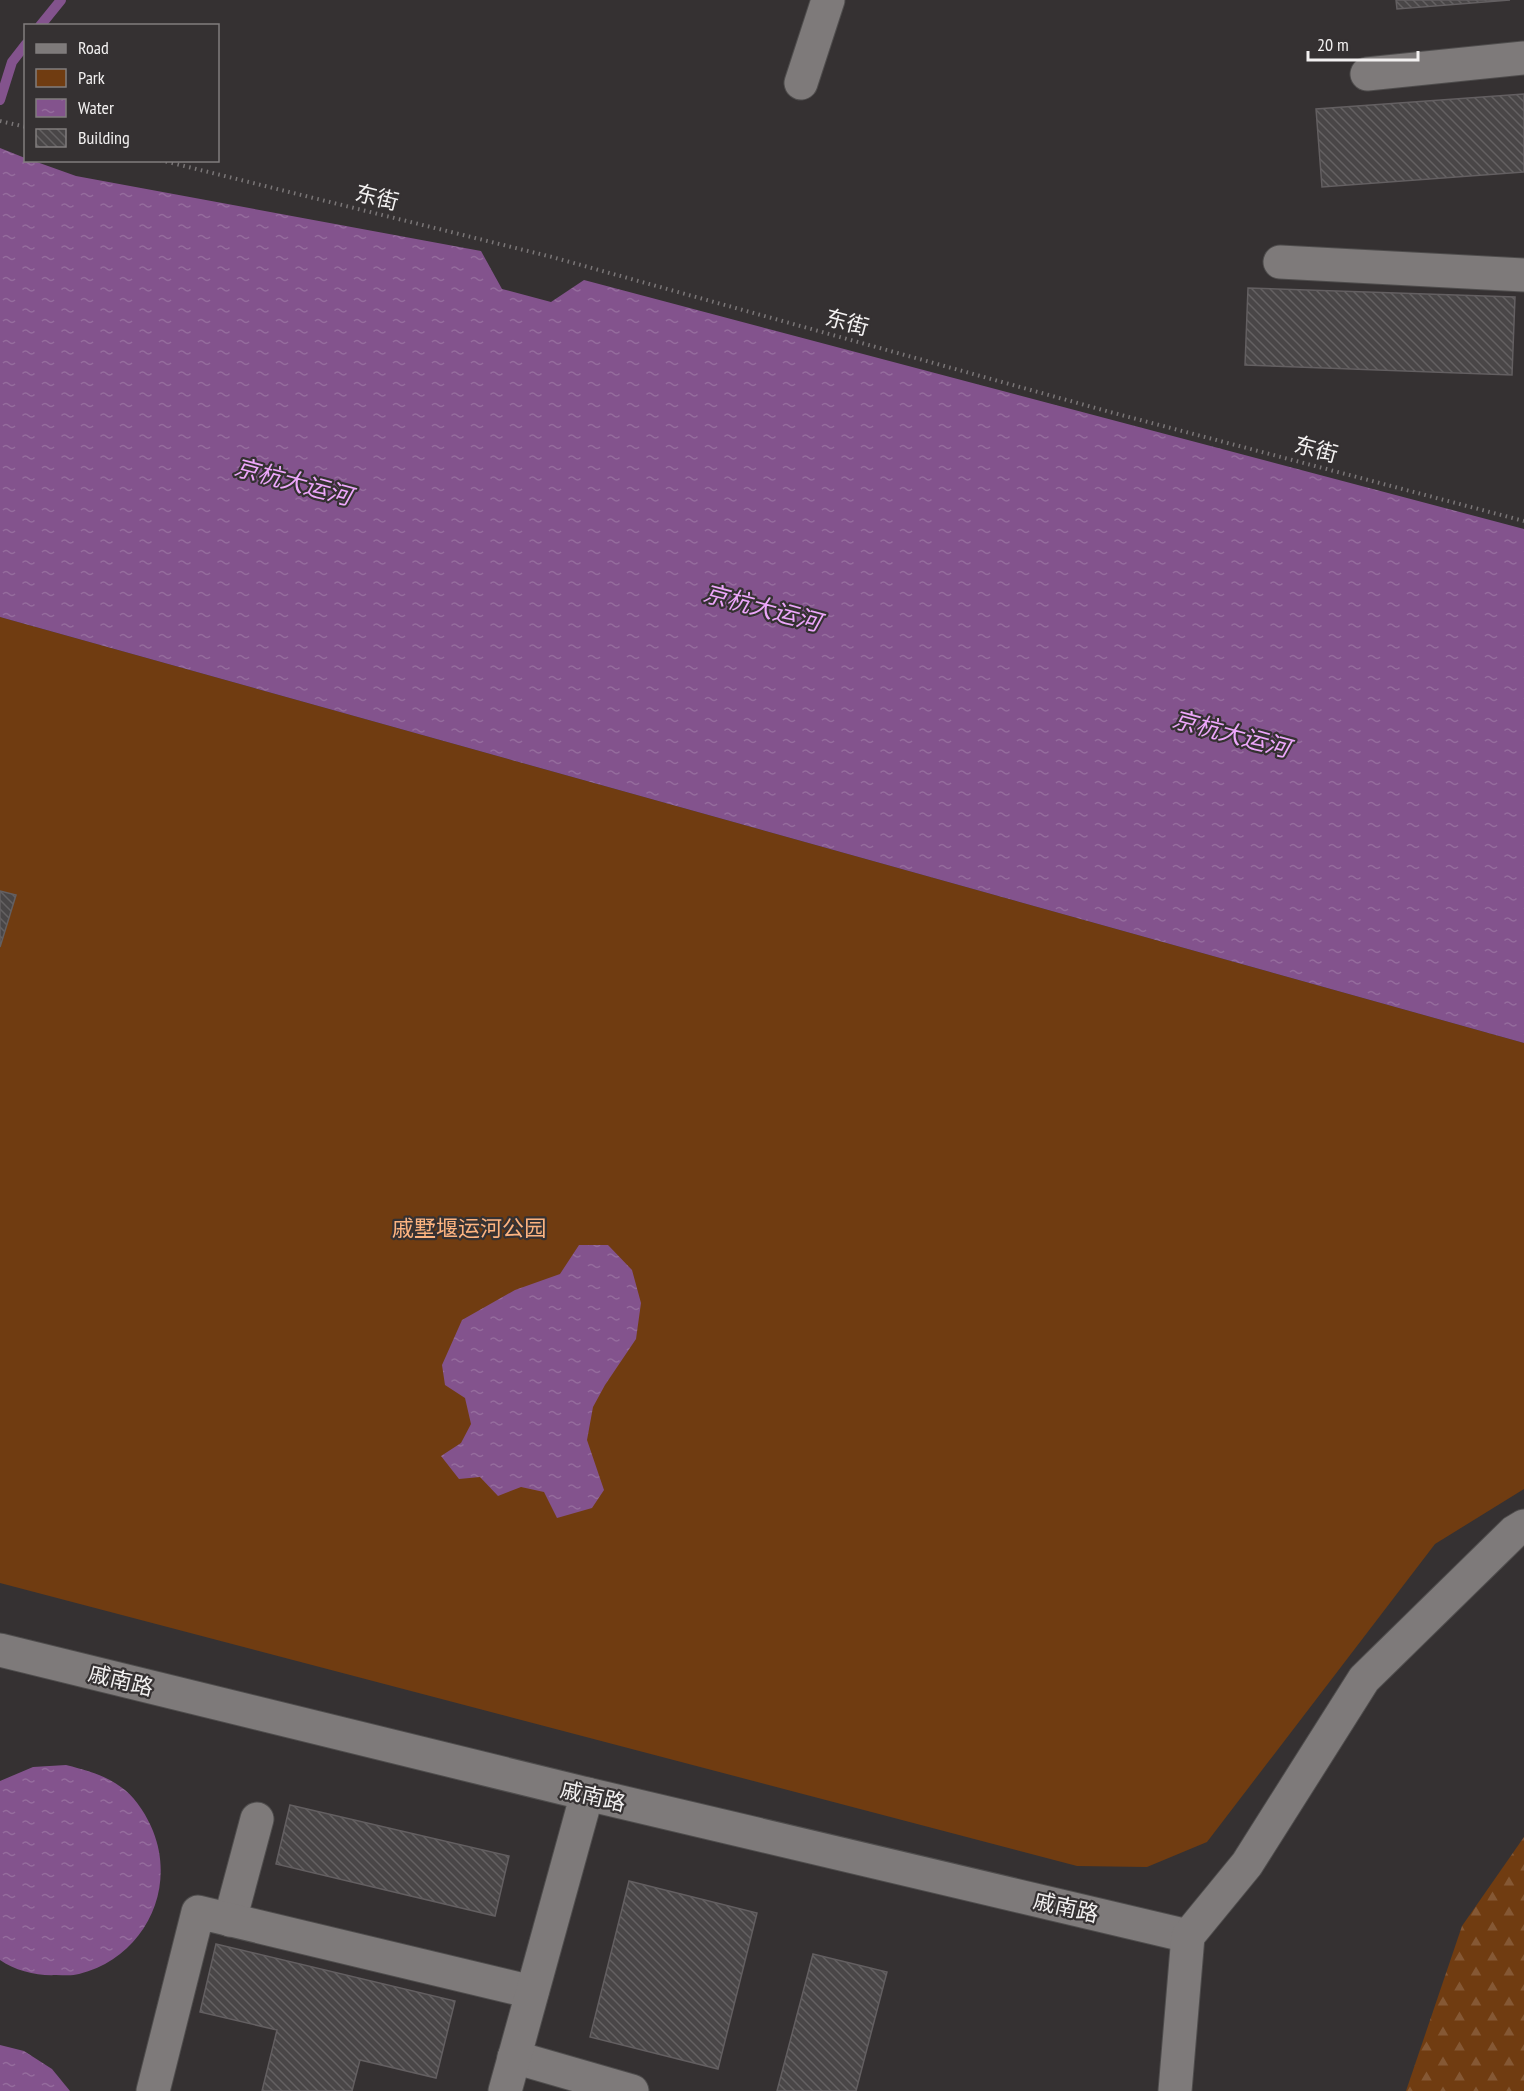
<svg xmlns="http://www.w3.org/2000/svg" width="1524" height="2091" font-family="'PT Sans Narrow','Noto Sans SC',sans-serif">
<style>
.forest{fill:url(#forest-firs)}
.park{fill:#703c11}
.water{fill:url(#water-ripples)}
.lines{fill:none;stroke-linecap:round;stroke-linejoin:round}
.stream{stroke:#83538d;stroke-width:10}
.building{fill:url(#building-back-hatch);stroke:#635f61;stroke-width:1.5}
.minor-casing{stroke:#4f4d4d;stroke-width:35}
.path{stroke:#7a7677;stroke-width:4;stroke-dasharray:1.5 4.5;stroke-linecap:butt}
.minor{stroke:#7e7a7a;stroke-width:33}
.labels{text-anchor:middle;stroke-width:4.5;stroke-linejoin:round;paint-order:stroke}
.street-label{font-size:22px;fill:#f2f0f0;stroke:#353132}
.park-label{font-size:22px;fill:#fdb480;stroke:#353132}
.water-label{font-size:24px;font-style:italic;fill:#eda7fb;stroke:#353132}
</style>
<defs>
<pattern id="forest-firs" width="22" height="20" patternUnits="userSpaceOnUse" patternTransform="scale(1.5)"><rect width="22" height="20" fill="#703c11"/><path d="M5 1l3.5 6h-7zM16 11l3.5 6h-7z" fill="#855834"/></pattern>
<pattern id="water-ripples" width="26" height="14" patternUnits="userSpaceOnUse" patternTransform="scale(1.5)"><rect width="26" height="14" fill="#83538d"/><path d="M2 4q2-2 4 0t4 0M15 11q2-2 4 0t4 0" fill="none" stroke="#956c9d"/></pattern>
<pattern id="building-back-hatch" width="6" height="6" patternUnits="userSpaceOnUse" patternTransform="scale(1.5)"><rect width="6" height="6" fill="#494647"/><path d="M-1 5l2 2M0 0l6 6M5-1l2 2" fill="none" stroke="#646162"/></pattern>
</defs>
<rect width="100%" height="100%" fill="#353132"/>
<polygon class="forest" points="1524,1837 1524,2091 1406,2091 1462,1926"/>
<polygon class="park" points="0,617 1524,1043 1524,1489 1435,1544 1207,1842 1147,1867 1077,1866 0,1583"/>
<g class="water">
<polygon points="0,148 25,158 26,160 34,161 76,176 481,251 502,289 551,302 584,280 1524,529 1524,1043 0,617"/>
<polygon points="579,1245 608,1245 632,1270 641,1303 636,1339 605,1385 593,1407 587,1440 604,1490 592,1508 557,1518 544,1492 521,1487 498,1496 480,1477 459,1479 441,1456 461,1443 471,1424 465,1398 445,1385 442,1365 462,1320 515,1290 560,1274"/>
<path d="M 66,1765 C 89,1771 106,1775 125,1790 C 137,1800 147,1816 153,1831 C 177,1891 143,1958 79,1974 C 72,1976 64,1975 56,1975 C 38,1976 15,1971 0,1960 L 0,1781 L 33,1767 Z"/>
<polygon points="0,2045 24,2051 52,2069 70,2091 0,2091"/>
</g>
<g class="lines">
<g class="stream">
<polyline points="40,26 61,0"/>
<polyline points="0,100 12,62 26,44"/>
</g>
</g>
<g class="building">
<polygon points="1396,0 1510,0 1397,9"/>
<polygon points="1524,94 1524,172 1322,187 1316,109"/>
<polygon points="1248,288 1515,297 1512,375 1245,365"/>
<polygon points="0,891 16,895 0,947"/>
<polygon points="290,1805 509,1856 495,1916 276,1864"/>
<polygon points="629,1881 757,1913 718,2069 590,2037"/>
<polygon points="216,1944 455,2001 436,2078 360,2060 352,2091 262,2091 277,2030 200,2012"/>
<polygon points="813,1954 887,1972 856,2091 777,2091"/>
</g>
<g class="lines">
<defs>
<g id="minor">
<polyline points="1367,74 1524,58"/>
<polyline points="801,83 828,0"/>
<polyline points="1280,262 1524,275"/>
<polyline points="0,1650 587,1794 1188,1936"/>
<polyline points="230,1920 257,1819"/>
<polyline points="514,2057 632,2091"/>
<polyline points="153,2091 198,1912 532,1992"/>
<polyline points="505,2091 587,1794"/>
<polyline points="1175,2091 1188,1936 1247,1864 1364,1679 1514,1532 1524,1526"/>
</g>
</defs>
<use href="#minor" class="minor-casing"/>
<g class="path">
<polyline points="0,121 26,127"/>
<polyline points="160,160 552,257 1110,412 1524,521"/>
</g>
<use href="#minor" class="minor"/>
</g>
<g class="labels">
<g class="street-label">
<text transform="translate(377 197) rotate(14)" y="8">东街</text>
<text transform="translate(847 322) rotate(15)" y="8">东街</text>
<text transform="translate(1316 449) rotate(15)" y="8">东街</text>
<text transform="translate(121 1680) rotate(14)" y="8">戚南路</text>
<text transform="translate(593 1796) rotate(13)" y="8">戚南路</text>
<text transform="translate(1066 1907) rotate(13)" y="8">戚南路</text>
</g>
<g class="park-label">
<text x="469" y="1236">戚墅堰运河公园</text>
</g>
<g class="water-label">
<text transform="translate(293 482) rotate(15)" y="8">京杭大运河</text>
<text transform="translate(762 608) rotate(15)" y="8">京杭大运河</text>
<text transform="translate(1231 734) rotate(15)" y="8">京杭大运河</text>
</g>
</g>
<rect x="24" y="24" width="195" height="138" fill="#353132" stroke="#817d7e" stroke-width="1.5"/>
<rect x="36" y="44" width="30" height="9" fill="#7e7a7a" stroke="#817d7e" stroke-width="1.5"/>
<text x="78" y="54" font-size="18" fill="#f2f0f0">Road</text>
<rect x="36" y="69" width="30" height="18" fill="#703c11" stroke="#817d7e" stroke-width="1.5"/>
<text x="78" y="84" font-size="18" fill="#f2f0f0">Park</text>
<rect x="36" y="99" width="30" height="18" fill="url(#water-ripples)" stroke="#817d7e" stroke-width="1.5"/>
<text x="78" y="114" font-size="18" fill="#f2f0f0">Water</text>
<rect x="36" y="129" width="30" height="18" fill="url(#building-back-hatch)" stroke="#817d7e" stroke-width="1.5"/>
<text x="78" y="144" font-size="18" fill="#f2f0f0">Building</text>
<path d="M1308 51v9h110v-9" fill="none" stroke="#f2f0f0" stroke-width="3"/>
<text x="1317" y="51" font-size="18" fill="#f2f0f0" stroke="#353132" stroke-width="4.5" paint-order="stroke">20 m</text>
</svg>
